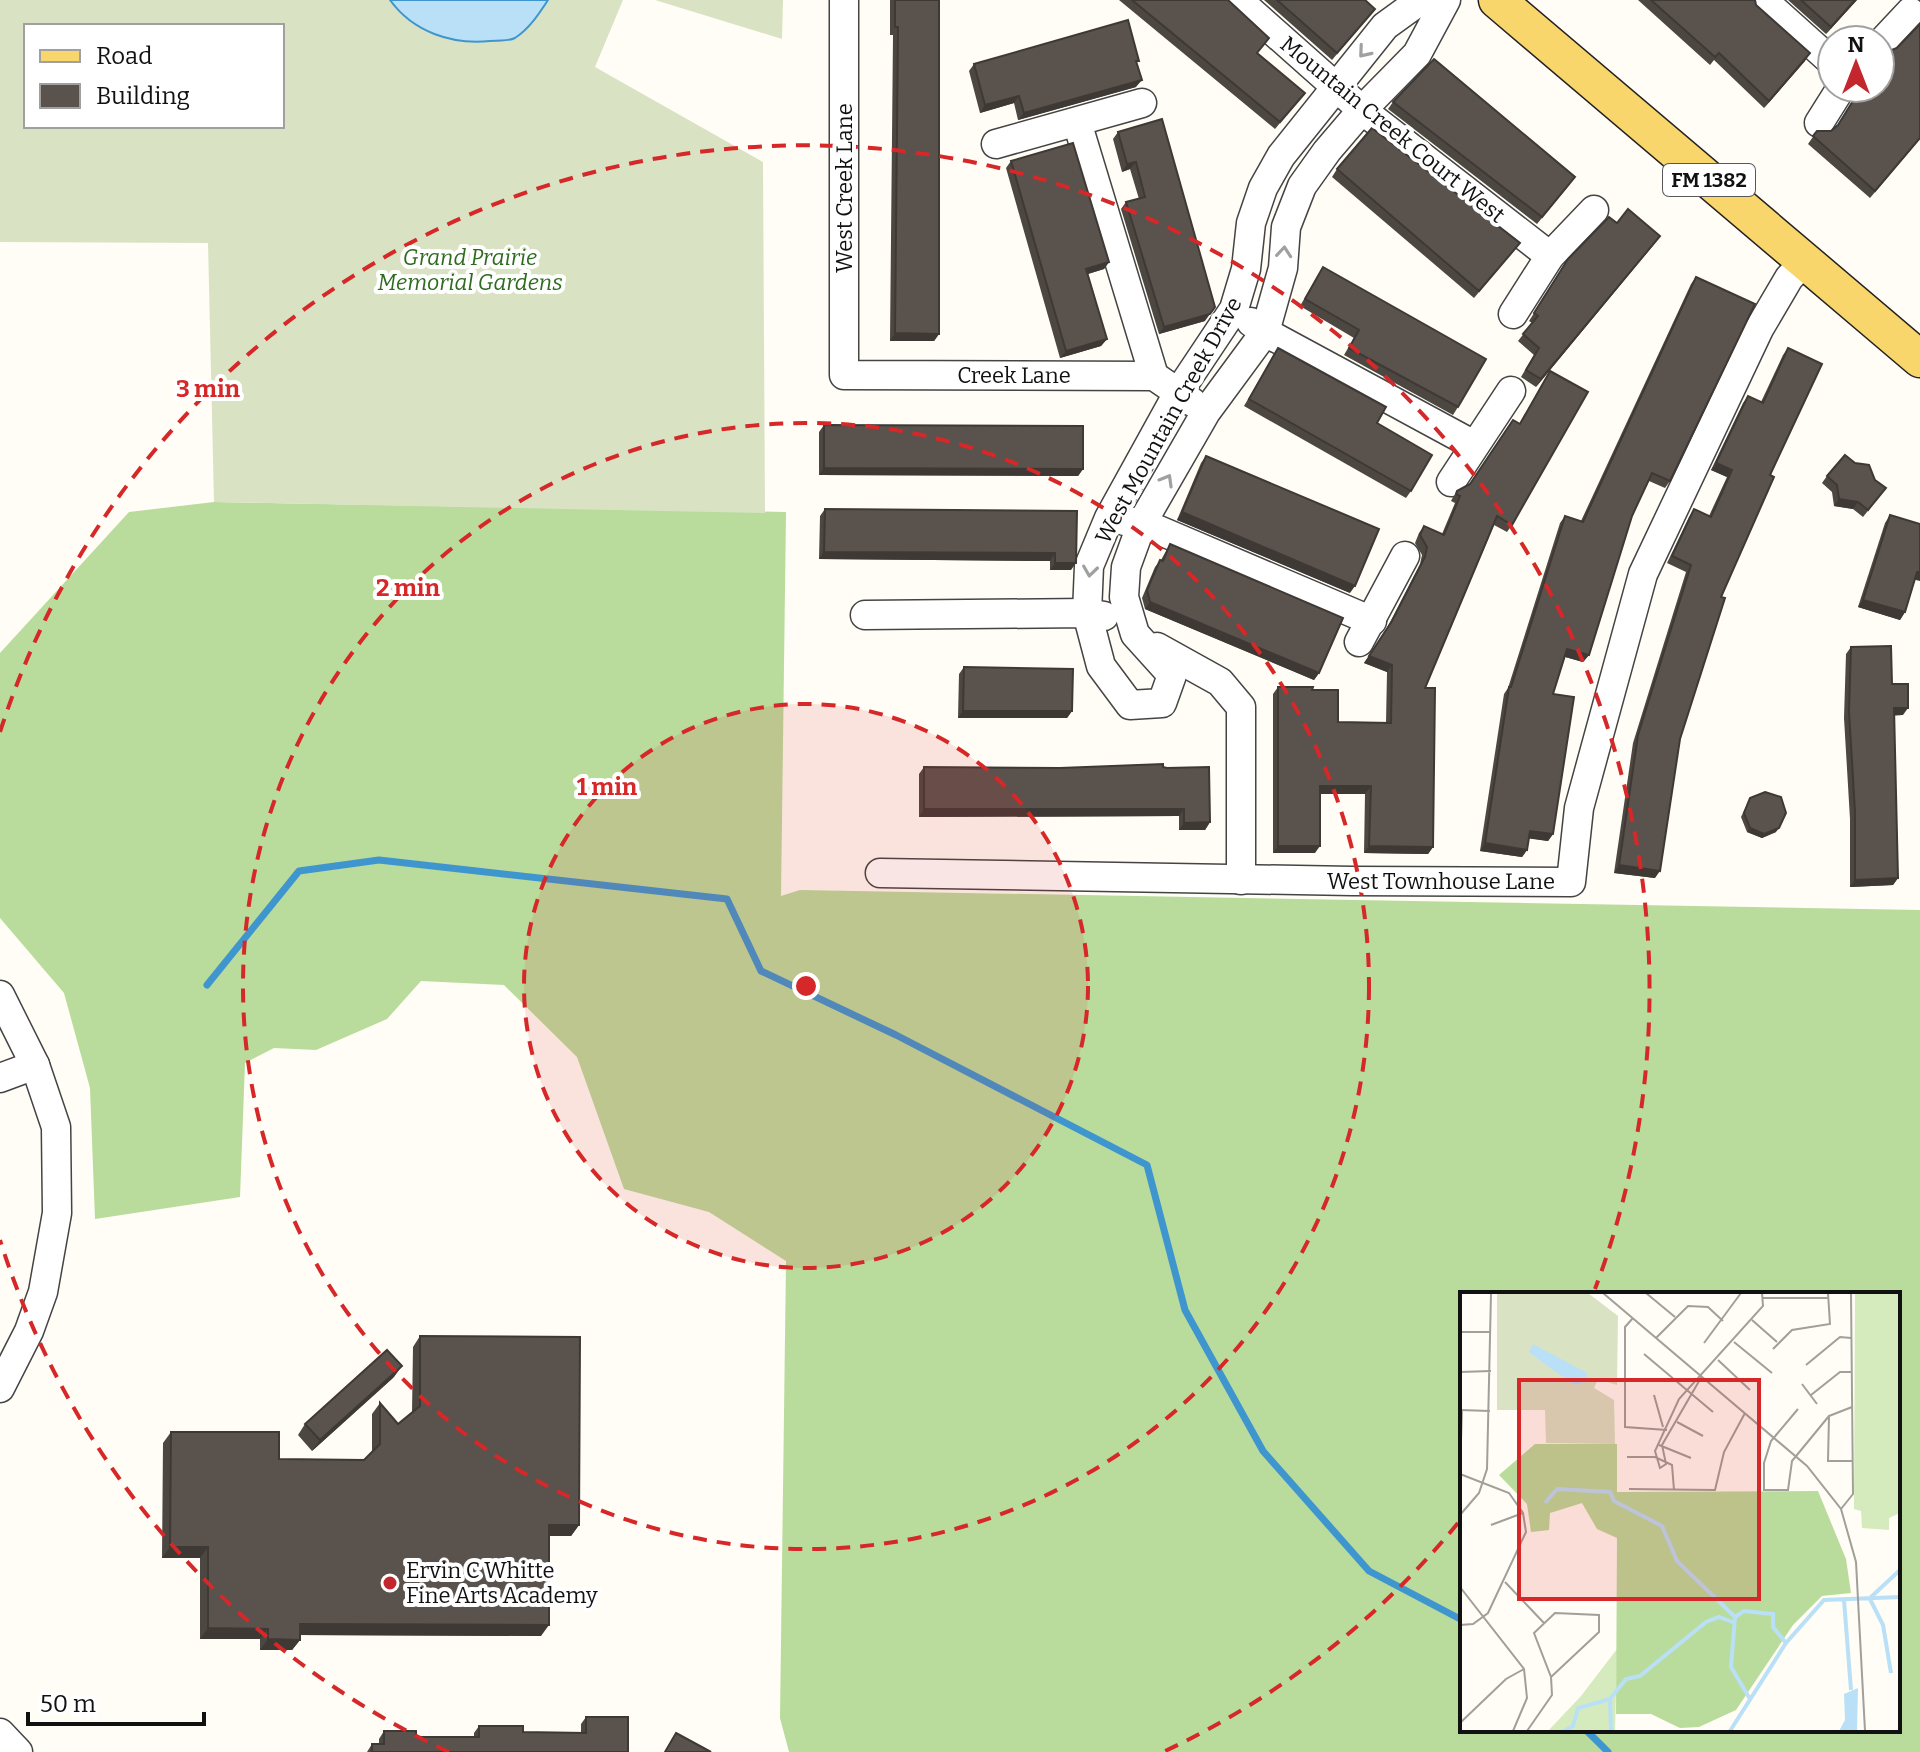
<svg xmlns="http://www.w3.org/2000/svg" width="1920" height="1752" font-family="Bitter,serif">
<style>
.forest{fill:#b9dc9c;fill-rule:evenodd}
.cemetery{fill:#d9e3c4;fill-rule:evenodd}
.water{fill:#b9e0f7;stroke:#3f96cf;stroke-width:2}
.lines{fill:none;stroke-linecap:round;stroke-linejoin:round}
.stream{stroke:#3f96cf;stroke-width:7}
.minor-casing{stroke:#444;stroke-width:31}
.major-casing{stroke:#222;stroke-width:39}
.minor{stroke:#fff;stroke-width:28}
.major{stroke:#f9d66b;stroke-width:36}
.wall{fill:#4d4742}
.shaded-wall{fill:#3f3936}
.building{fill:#5a524d;stroke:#3f3936;stroke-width:2}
.oneway{stroke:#a0a0a0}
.ring{fill:none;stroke:#d62828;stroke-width:4;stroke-dasharray:14 10}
.poi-dot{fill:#c4262e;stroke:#fff;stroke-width:3}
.labels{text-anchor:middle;stroke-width:8;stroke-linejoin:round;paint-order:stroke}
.shield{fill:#fff;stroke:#585858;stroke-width:2}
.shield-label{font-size:20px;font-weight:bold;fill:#111}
.street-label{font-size:22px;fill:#111;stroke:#fff}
.park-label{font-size:22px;font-style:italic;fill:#2f6b1f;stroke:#fff}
.poi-label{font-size:22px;fill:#111;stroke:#fff;text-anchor:start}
.inset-river{fill:none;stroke:#b9e0f7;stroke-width:4}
.inset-road{fill:none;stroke:#a09f9a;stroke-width:2}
.view{fill:#d62828;fill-opacity:0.15;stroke:#d62828;stroke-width:4}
.inset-edge{fill:none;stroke:#111;stroke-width:4}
.centre{fill:#d62828;stroke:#fff;stroke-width:4}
.ring-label{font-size:24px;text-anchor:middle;font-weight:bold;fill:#d62828;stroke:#fff;stroke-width:8;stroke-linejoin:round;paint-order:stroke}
</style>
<rect width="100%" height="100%" fill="#fffdf5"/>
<path class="forest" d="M 214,502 L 786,512 L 781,896 L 800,890 L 1920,910 L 1920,1752 L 789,1752 L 780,1718 L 786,1261 L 709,1212 L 624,1189 L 577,1057 L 504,985 L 421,981 L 387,1019 L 316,1050 L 274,1048 L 245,1063 L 240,1197 L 95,1219 L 90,1088 L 64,993 L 0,918 L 0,653 L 129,512 ZM 1462,1294 L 1898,1294 L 1898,1730 L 1462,1730 Z"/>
<g class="cemetery">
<path d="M 0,0 L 623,0 L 595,67 L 763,162 L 765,513 L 214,502 L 208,243 L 0,242 ZM 26,26 L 282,26 L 282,126 L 26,126 Z"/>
<polygon points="655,0 783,0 782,39"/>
</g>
<path class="water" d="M 390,0 L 548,0 C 539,14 529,29 515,38 C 509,41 498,41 490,41 C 452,45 413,32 390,0 Z"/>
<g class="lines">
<g class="stream">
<polyline points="207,985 299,871 379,860 727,899 761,971 896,1035 1147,1165 1185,1310 1263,1451 1369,1571 1462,1620"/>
<polyline points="1586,1730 1608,1752"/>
</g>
<defs>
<g id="minor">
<polyline points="844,0 844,375 1154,376 1192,402"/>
<polyline points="1238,0 1362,110 1550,256"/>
<polyline points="1421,0 1385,26 1281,156 1263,188 1251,223 1246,269 1234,309 1178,393 1109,518 1089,566 1087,613 1101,666 1130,705 1162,703 1172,675 1135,634 1124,597 1126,567 1142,523 1206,412 1265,332 1283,268 1286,227 1302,186 1327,151 1362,110 1417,54 1446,0"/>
<polyline points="1763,0 1832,62"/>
<polyline points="1880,44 1910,12"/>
<polyline points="1077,122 1154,376"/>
<polyline points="1819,123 1841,88"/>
<polyline points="996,144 1142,103"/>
<polyline points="1513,314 1550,256 1594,210"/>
<polyline points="1251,322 1265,332 1474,445"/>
<polyline points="1451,482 1511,391"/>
<polyline points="1125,521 1142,523 1372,621"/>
<polyline points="865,615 1087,613 1104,616"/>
<polyline points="1359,642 1405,556"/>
<polyline points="1157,647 1220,682 1241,707 1241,880"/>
<polyline points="880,873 1352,881 1571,882 1579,808 1643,574 1759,329 1789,278 1805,261"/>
<polyline points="0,995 35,1065 56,1127 57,1213 43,1292 29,1331 0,1388"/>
<polyline points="0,1078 35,1065"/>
<polyline points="0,1733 18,1752"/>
</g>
<polyline id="major" points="1497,0 1920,359"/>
</defs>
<use href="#minor" class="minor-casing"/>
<use href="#major" class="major-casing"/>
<use href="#minor" class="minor"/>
<use href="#major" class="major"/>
</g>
<g class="wall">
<polygon points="890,0 939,0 939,334 934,341 890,341 893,35 890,35"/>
<polygon points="1119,0 1228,0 1257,53 1305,93 1275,129"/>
<polygon points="1264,0 1365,0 1375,9 1332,60"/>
<polygon points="1638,0 1755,0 1756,5 1805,61 1764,108 1714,60 1710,65"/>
<polygon points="1788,0 1857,0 1826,34"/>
<polygon points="974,64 1137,64 1136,87 1018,120 1014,103 980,113 969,71"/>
<polygon points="1857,88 1880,88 1920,139 1870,198 1808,144 1817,131 1831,131 1837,126 1855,97"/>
<polygon points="1393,102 1570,184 1537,224 1388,109"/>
<polygon points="1162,119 1205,321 1159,334 1121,209 1126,202 1139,199 1130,169 1122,172 1113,139 1118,132"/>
<polygon points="1011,161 1109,262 1104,269 1088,274 1107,339 1101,346 1060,358 1006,168"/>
<polygon points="1337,169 1520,243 1474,298 1332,177"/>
<polygon points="1617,223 1660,236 1536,387 1521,377 1534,355 1518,341 1532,323 1529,321 1568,259"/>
<polygon points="1323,267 1458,407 1453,415 1344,355 1354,338 1300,306"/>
<polygon points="1696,277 1670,481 1665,488 1649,481 1632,516 1589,655 1583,662 1565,657 1553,694 1553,834 1548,841 1529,838 1527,850 1522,857 1480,851 1504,694 1508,688 1560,523 1565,516 1581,521 1691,284"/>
<polygon points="1278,348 1377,423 1411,491 1406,498 1244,406"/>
<polygon points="1788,348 1770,475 1721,597 1680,739 1655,878 1614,873 1633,743 1686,572 1667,563 1689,517 1694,509 1709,516 1727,477 1711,470 1743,403 1748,396 1761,402 1783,355"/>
<polygon points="1550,371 1512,525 1507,532 1494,525 1425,688 1433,847 1428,854 1364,853 1365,794 1320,794 1315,853 1273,853 1273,694 1278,687 1312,690 1338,722 1386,723 1387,672 1364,663 1387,628 1420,564 1422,555 1415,543 1419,533 1424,526 1442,534 1455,503 1451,501 1452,499 1457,491 1470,484 1519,424"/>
<polygon points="824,425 1083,469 1078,476 819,475 819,432"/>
<polygon points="1206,456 1350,593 1177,520 1201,463"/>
<polygon points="1827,476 1875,480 1886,488 1863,517 1853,509 1834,506 1832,492 1822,483"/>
<polygon points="825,509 1077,511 1071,570 1050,570 1050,561 819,559 820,516"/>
<polygon points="1890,515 1915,580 1905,612 1900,620 1858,607 1885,523"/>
<polygon points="1170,544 1319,673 1314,680 1145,609 1142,598 1155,567 1161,560"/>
<polygon points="1851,647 1892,684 1903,715 1894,715 1898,878 1893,885 1850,887 1850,819 1844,718 1846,654"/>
<polygon points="964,667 1072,711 1067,718 958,718 959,674"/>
<polygon points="924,767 1060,768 1163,767 1210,822 1205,830 1179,830 1179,816 919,817 919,774"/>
<polygon points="1750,798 1776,832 1762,838 1747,832 1741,817"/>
<polygon points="420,1336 579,1525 571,1536 549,1536 541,1636 300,1635 300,1640 292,1650 260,1650 260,1639 200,1639 200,1558 162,1558 163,1443 171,1432 279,1459 364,1460 372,1451 372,1414 380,1403 398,1424 412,1412 413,1347"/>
<polygon points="394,1377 312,1451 298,1435 305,1424"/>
<polygon points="586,1717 628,1752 367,1752 372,1744 379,1744 379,1739 384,1731 416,1737 474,1737 474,1733 479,1726 523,1732 581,1733 581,1724"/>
</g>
<g class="shaded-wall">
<polygon points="1855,0 1857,0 1826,34 1831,27"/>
<polygon points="1810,53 1805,61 1764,108 1769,101"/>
<polygon points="1142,80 1136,87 1018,120 1024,113"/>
<polygon points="1019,96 1014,103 980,113 985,105"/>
<polygon points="1136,162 1130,169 1122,172 1127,164"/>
<polygon points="1660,236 1655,243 1536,387 1541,379"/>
<polygon points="1109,262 1104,269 1081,276 1086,269"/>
<polygon points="1210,314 1205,321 1159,334 1164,327"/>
<polygon points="895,333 939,334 934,341 890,341"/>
<polygon points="1107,339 1101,346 1060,358 1066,351"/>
<polygon points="1716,463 1732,470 1727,477 1711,470"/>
<polygon points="824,468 1083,469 1078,476 819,475"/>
<polygon points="1839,499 1858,502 1853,509 1834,506"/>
<polygon points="1182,512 1355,586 1350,593 1177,520"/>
<polygon points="824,552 1055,553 1050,561 819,559"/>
<polygon points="1055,563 1076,563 1071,570 1050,570"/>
<polygon points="1917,572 1920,572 1920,581 1912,579"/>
<polygon points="1863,600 1905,612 1900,620 1858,607"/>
<polygon points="1150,602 1319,673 1314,680 1145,609"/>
<polygon points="1567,649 1589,655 1583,662 1562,656"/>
<polygon points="1369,656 1392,665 1387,672 1364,663"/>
<polygon points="1894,708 1908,708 1903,715 1889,716"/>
<polygon points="963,711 1072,711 1067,718 958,718"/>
<polygon points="1320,786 1371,786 1365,794 1315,794"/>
<polygon points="924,809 1184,809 1179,816 919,817"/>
<polygon points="1210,822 1205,830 1179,830 1184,823"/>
<polygon points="1750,828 1779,828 1776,832 1762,838 1747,832"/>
<polygon points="1530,831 1553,834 1548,841 1525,838"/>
<polygon points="1485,843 1527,850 1522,857 1480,851"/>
<polygon points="1278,846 1320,846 1315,853 1273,853"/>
<polygon points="1369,846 1433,847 1428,854 1364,853"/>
<polygon points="1619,865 1660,871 1655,878 1614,873"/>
<polygon points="1898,878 1893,885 1850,887 1855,880"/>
<polygon points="402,1366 394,1377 312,1451 320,1440"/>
<polygon points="549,1525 579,1525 571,1536 542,1536"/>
<polygon points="170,1547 208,1547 200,1558 162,1558"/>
<polygon points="300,1624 549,1625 541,1636 292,1635"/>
<polygon points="208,1628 268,1629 260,1639 200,1639"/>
<polygon points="268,1639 300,1640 292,1650 260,1650"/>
</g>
<g class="building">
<polygon points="895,0 939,0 939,334 895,333 898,27 895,27"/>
<polygon points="1132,0 1228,0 1269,38 1257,53 1305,93 1280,122"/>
<polygon points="1277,0 1365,0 1375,9 1337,53"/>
<polygon points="1651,0 1755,0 1756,5 1810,53 1769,101 1719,53 1715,57"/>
<polygon points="1801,0 1855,0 1831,27"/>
<polygon points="1128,20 1139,61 1136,61 1142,80 1024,113 1019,96 985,105 974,64"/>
<polygon points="1920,24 1920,138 1875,191 1813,136 1817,131 1831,131 1838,125 1861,88 1880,88 1880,56 1883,53 1897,48"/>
<polygon points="1434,59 1575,177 1542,217 1393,102"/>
<polygon points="1162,119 1215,307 1210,314 1164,327 1126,202 1145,197 1136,162 1127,164 1118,132"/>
<polygon points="1372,128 1520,243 1479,291 1337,169"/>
<polygon points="1073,143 1109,262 1086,269 1107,339 1066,351 1011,161"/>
<polygon points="1628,209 1660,236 1541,379 1526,370 1539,348 1523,334 1538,316 1534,313 1568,259 1609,217 1617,223"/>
<polygon points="1323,267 1486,359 1458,407 1349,348 1359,330 1305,299"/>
<polygon points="1696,277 1755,304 1670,481 1652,473 1632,516 1589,655 1567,649 1553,694 1574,697 1553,834 1530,831 1527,850 1485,843 1509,687 1511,687 1565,516 1583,522"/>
<polygon points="1278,348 1386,407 1377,423 1432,455 1411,491 1249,399"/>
<polygon points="1788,348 1822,364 1770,475 1774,477 1721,597 1725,598 1680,739 1660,871 1619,865 1638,735 1691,565 1672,556 1694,509 1711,517 1732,470 1716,463 1748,396 1763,403"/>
<polygon points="1550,371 1588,392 1512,525 1497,516 1425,688 1435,688 1433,847 1369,846 1371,786 1320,786 1320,846 1278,846 1278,687 1313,687 1312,690 1338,690 1338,722 1391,723 1392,665 1369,656 1392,621 1425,557 1427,547 1420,535 1424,526 1444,535 1460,496 1456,494 1457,491 1470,484 1513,420 1520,424"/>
<polygon points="824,425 1083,426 1083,469 824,468"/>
<polygon points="1845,455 1855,463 1869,465 1875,480 1886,488 1868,510 1858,502 1839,499 1837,485 1827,476"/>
<polygon points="1206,456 1379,529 1355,586 1182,512"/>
<polygon points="825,509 1077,511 1076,563 1055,563 1055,553 824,552"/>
<polygon points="1890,515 1920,524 1920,572 1917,572 1905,612 1863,600"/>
<polygon points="1170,544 1343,618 1319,673 1150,602 1147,590 1160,560 1163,561"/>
<polygon points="1891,646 1892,684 1908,684 1908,708 1894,708 1898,878 1855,880 1855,812 1849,711 1851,647"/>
<polygon points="964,667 1073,669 1072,711 963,711"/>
<polygon points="1163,764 1163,767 1167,768 1209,767 1210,822 1184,823 1184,809 924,809 924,767 1060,768"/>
<polygon points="1765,792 1781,797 1786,813 1779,828 1764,834 1750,828 1744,813 1750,798"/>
<polygon points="420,1336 580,1337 579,1525 549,1525 549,1625 300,1624 300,1640 268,1639 268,1629 208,1628 208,1547 170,1547 171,1432 279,1432 279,1459 364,1460 380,1444 380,1403 398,1424 420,1406"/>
<polygon points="387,1350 402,1366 320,1440 305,1424"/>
<polygon points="586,1717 628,1717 628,1752 372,1752 372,1744 384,1744 384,1731 416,1731 416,1737 479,1737 479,1726 523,1726 523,1732 586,1733"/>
<polygon points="676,1733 711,1752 665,1752"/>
</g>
<defs><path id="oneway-chevron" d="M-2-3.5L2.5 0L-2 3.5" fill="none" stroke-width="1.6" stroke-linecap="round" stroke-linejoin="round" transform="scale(2)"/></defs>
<g class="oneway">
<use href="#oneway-chevron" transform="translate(1364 52) rotate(130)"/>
<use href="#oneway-chevron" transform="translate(1284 252) rotate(-85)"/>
<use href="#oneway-chevron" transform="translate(1167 480) rotate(-60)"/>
<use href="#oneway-chevron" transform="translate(1090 571) rotate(98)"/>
</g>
<circle cx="806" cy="986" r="282" fill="#d62828" fill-opacity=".12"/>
<g class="ring">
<circle cx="806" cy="986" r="282"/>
<circle cx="806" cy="986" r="563"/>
<path d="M1458 1523A845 845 0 0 1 1163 1752M449 1752A845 845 0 0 1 0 1240M0 732A845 845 0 1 1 1595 1289"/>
</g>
<circle class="poi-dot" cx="390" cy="1583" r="8"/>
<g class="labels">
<rect class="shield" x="1663" y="164" width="92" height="32" rx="6"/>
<g class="shield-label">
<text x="1709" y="187">FM 1382</text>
</g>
<g class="street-label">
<text transform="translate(1393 129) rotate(39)" y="8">Mountain Creek Court West</text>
<text transform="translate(844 188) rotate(-90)" y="8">West Creek Lane</text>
<text x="1014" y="383">Creek Lane</text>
<text transform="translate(1168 420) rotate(-61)" y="8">West Mountain Creek Drive</text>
<text x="1441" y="889">West Townhouse Lane</text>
</g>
<g class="park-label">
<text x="470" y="265">Grand Prairie<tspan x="470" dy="25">Memorial Gardens</tspan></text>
</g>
<g class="poi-label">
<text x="406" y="1578">Ervin C Whitte<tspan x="406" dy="25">Fine Arts Academy</tspan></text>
</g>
</g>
<g transform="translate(1460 1292)">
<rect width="440" height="440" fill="#fffdf5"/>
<path d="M 395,1 L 440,1 L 440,221 L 429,226 L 429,238 L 402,236 L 401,219 L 394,217 ZM 157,357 L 155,439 L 88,439 L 121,404 Z" fill="#d5ebbd"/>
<path d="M 75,152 L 157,152 L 157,200 L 358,199 L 386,267 L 391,301 L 362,304 L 333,333 L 276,418 L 239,435 L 220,436 L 191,422 L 156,422 L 157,246 L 137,237 L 122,211 L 90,221 L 89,238 L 71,240 L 67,212 L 39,183 Z" fill="#b9dc9c"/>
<path d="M 37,1 L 128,1 L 158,24 L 157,93 L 138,87 L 134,96 L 154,108 L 155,152 L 86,151 L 85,118 L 37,118 Z" fill="#d9e3c4"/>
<path d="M 73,52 L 127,81 L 126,90 L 115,93 L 86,73 L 69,60 ZM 398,396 L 397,439 L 379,439 L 385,428 L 384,402 Z" fill="#b9e0f7"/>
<path class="inset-river" d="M 85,211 L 97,197 L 150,200 L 154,209 L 202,234 L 217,269 L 275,325M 410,306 L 440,278M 410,307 L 423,333 L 431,381M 384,308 L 391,398M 290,407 L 271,375 L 275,325 L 284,319 L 313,322 L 313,335 L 326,351M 104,439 L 113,434 L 118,416 L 150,407M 151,439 L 150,407 L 166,387 L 180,384 L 246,330 L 259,325 L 275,331M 270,439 L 326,351 L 364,308 L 440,305"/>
<path class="inset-road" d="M 143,1 L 347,174 L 381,217 L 396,270 L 405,439M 186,1 L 215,25M 302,6 L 369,6M 173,26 L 165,35 L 165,135 L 207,138M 292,28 L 317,50M 0,40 L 30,40M 196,46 L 228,14 L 248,15 L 263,29M 274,50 L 312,81M 244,51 L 281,1M 313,57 L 332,38 L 370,32 L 368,1M 184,62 L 253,120M 258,68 L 290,98M 346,73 L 380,45 L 391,46M 0,80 L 31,79M 242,84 L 202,153 L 206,172 L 200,176 L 195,159 L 219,107 L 303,14 L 302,1M 342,92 L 357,112M 194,103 L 203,135M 351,103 L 380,80 L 392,80M 392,115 L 369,124 L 368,169 L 392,169M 338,117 L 311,149 L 304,171 L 304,198 L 328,198 L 332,169 L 369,124M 0,118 L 30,119M 217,130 L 243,144M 199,153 L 231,166M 167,165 L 195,165 L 212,173 L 214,198M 0,178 L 2,118M 0,182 L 49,201 L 63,221 L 66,240 L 28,321 L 13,332 L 0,333M 169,197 L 255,198 L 264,160 L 285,121M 381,217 L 393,202 L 391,1M 0,223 L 19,201 L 27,177 L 31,1M 31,233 L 63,221M 45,290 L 84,331M 0,295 L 64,377 L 67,406 L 53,439M 0,431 L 46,387 L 64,377M 67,439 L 92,403 L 91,385 L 74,341 L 95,321 L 139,323 L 139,340 L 91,385"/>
<path class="view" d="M 59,88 L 299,88 L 299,307 L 59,307 Z"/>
<rect width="440" height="440" class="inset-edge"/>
</g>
<circle cx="806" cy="986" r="12" class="centre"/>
<g class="ring-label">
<text x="208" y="397">3 min</text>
<text x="408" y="596">2 min</text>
<text x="607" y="795">1 min</text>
</g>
<rect x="24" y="24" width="260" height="104" fill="#ffffff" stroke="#a0a0a0" stroke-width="2"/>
<rect x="40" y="50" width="40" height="12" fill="#f9d66b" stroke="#a0a0a0" stroke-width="2"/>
<text x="96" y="64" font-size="24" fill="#111111">Road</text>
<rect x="40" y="84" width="40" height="24" fill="#5a524d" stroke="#a0a0a0" stroke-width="2"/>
<text x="96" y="104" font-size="24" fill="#111111">Building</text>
<g transform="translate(1856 64)"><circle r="38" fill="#ffffff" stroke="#a0a0a0" stroke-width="2"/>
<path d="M0-6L14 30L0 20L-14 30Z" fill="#c4262e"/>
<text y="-12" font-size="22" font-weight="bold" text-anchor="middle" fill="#111111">N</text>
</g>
<path d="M28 1712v12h176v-12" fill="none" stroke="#111111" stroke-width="4"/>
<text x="40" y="1712" font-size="24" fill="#111111" stroke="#ffffff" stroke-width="6" paint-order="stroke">50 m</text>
</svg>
